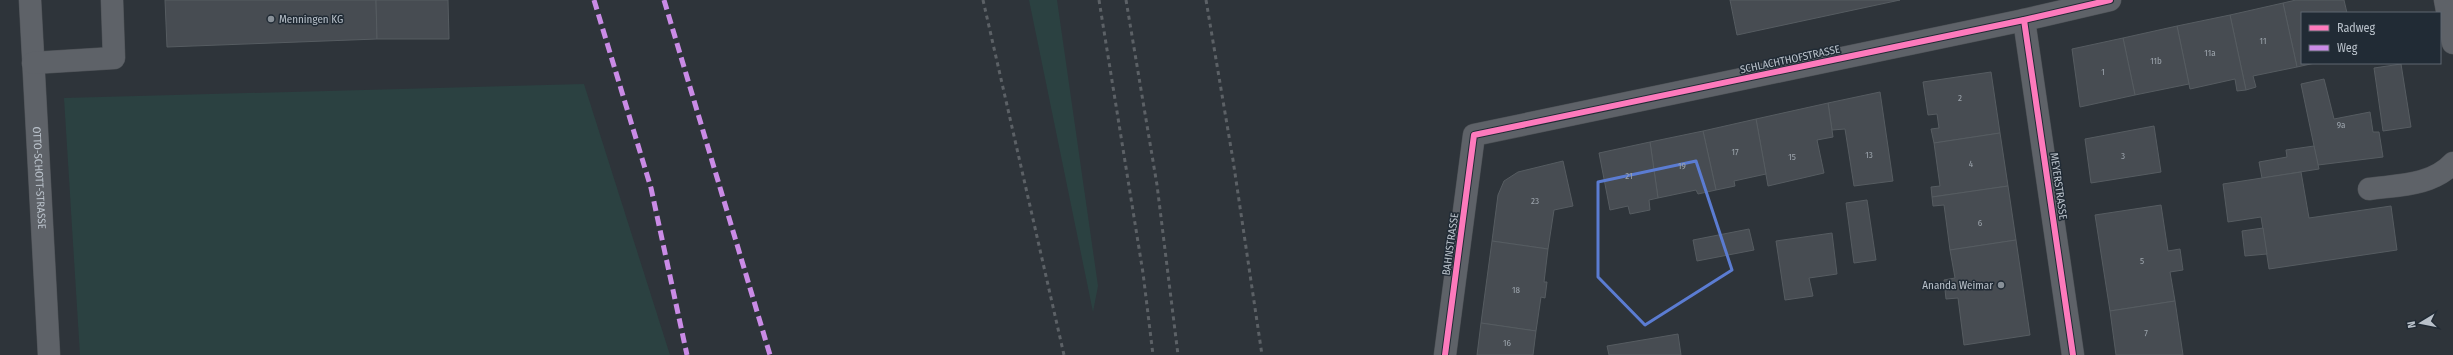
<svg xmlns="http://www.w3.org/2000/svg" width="2453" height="355" font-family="'Fira Sans Condensed',sans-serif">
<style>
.green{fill:#2b4141}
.building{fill:#474c52;stroke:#565c61}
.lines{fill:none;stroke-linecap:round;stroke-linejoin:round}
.minor-casing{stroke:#4c5055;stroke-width:23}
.minor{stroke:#5e6268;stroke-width:22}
.rail{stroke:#5c6166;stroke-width:3;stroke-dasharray:4 4;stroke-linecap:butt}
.quiet{stroke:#ca8be6;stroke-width:5;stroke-dasharray:10 5;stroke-linecap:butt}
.cycleway-casing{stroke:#212b35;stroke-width:8}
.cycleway{stroke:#fd7abc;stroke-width:6}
.marked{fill:none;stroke:#5b7cd2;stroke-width:3;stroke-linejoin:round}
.poi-dot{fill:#889098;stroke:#212b35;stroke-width:1.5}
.labels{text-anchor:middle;stroke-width:3;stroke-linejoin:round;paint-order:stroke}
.number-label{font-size:9px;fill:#9ca4ac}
.poi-label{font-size:11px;fill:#b9c1ca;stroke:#212b35;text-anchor:start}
.street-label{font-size:11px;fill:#b9c1ca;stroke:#212b35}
</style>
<rect width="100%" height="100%" fill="#2e343a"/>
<g class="green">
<polygon points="1029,0 1057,0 1098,286 1093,312"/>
<polygon points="584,84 670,355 80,355 64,98"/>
</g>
<g class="building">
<polygon points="165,0 376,0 377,39 167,47"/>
<polygon points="376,0 448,0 449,39 377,39"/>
<polygon points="1730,0 1900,0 1737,35"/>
<polygon points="2296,0 2344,0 2347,13 2302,13 2302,63 2315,63 2297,67 2283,3"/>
<polygon points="2283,3 2297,67 2253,76 2256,87 2246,90 2230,15"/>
<polygon points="2230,15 2246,90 2237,91 2235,79 2190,89 2177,26"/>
<polygon points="2177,26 2189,84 2135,95 2123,38"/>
<polygon points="2123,38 2135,95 2080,107 2072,49"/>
<polygon points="2401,64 2411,127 2383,131 2374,68"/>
<polygon points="1991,72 2000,133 1934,143 1931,129 1939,128 1937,114 1928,115 1923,82"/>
<polygon points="2324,79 2334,119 2370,112 2373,132 2379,132 2383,157 2318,165 2301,84"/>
<polygon points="1880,92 1893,181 1854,186 1845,129 1832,130 1828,103"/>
<polygon points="1828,103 1833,137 1817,140 1824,173 1768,186 1756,119"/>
<polygon points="1756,119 1766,174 1734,181 1735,186 1716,190 1703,131"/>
<polygon points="2154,126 2161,172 2091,183 2085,139"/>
<polygon points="1703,131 1716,190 1698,194 1696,190 1658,198 1650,142"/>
<polygon points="2000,133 2008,186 1932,197 1931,187 1940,186 1934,143"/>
<polygon points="1650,142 1658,198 1649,200 1650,210 1630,214 1628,206 1610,210 1599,153"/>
<polygon points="2314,146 2319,169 2262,178 2259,162 2287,157 2286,150"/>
<polygon points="1563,161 1573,206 1554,210 1548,249 1492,241 1498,195 1504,181 1518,172"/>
<polygon points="2301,172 2309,218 2391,206 2397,250 2269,269 2261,217 2228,222 2223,184"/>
<polygon points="2008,186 2016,240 1950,250 1944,205 1933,206 1932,197"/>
<polygon points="1867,200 1876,260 1854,263 1846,203"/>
<polygon points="2161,205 2168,251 2180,249 2183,270 2170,272 2175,301 2110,311 2095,215"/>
<polygon points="2263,228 2267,254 2245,256 2242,231"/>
<polygon points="1749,229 1754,250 1697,261 1693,240"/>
<polygon points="1832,233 1837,274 1809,278 1813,296 1785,300 1776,241"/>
<polygon points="2016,240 2030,335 1964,345 1958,298 1946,299 1944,280 1955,278 1950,250"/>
<polygon points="1492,241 1548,249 1544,282 1547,282 1545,298 1541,297 1536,331 1481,323"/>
<polygon points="2175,301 2183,355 2116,355 2110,311"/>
<polygon points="1481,323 1536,331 1533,355 1477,355"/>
<polygon points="1678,334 1681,355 1609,355 1607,346"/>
</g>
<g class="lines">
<defs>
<g id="minor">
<path id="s1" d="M 30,0 L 49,355"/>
<polyline points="2445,0 2453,43"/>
<polyline points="2024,20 2073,355"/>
<polyline points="33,63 114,58 112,0"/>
<path d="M 2369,189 C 2397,185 2432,186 2453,163"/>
<polyline points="1445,355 1474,135 2024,20 2110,0"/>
</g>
</defs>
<use href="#minor" class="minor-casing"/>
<use href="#minor" class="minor"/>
<g class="rail">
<polyline points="983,0 1064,355"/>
<polyline points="1099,0 1143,273 1153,355"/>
<polyline points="1126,0 1157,185 1178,355"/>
<polyline points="1206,0 1233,160 1262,355"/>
</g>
<g class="quiet">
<polyline points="594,0 651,188 687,355"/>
<polyline points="664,0 770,355"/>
</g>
<defs>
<g id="cycleway">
<polyline points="2024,20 2073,355"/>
<polyline points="1445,355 1474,135 2024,20 2110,0"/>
</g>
</defs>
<use href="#cycleway" class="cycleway-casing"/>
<use href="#cycleway" class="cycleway"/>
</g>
<path class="marked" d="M 1696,161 L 1732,270 L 1645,325 L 1598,277 L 1598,182 Z"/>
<g class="poi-dot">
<circle cx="271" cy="19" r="4"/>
<circle cx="2001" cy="285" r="4"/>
</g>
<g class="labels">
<g class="number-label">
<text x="2263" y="44">11</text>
<text x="2210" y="56">11a</text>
<text x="2156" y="64">11b</text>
<text x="2103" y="75">1</text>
<text x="1960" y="101">2</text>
<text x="2341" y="128">9a</text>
<text x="1735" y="155">17</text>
<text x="1869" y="158">13</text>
<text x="2123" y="159">3</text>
<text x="1792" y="160">15</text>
<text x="1971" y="167">4</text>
<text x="1682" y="169">19</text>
<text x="1629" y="179">21</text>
<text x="1535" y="204">23</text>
<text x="1980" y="226">6</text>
<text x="2142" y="264">5</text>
<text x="1516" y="293">18</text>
<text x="2146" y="336">7</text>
<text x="1507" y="346">16</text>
</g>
<g class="poi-label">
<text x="279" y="23">Menningen KG</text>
<text x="1993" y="289" text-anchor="end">Ananda Weimar</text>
</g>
<g class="street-label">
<text transform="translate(1790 59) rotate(-12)" y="4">SCHLACHTHOFSTRASSE</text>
<text dy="4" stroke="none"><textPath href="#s1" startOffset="178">OTTO-SCHOTT-STRASSE</textPath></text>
<text transform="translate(2059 186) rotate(82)" y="4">MEYERSTRASSE</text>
<text transform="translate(1450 244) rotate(-82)" y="4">BAHNSTRASSE</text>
</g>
</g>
<rect x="2301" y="12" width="140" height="52" fill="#212b35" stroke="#5e6771"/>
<rect x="2309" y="25" width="20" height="6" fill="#fd7abc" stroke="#5e6771"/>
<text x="2337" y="32" font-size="12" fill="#b9c1ca">Radweg</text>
<rect x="2309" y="45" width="20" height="6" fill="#ca8be6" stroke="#5e6771"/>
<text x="2337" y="52" font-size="12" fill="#b9c1ca">Weg</text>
<g transform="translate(2421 323) rotate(260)" stroke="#212b35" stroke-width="3" paint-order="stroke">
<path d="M0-3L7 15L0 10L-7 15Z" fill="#b9c1ca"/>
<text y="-6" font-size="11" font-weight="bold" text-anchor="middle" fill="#b9c1ca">N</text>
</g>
</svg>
